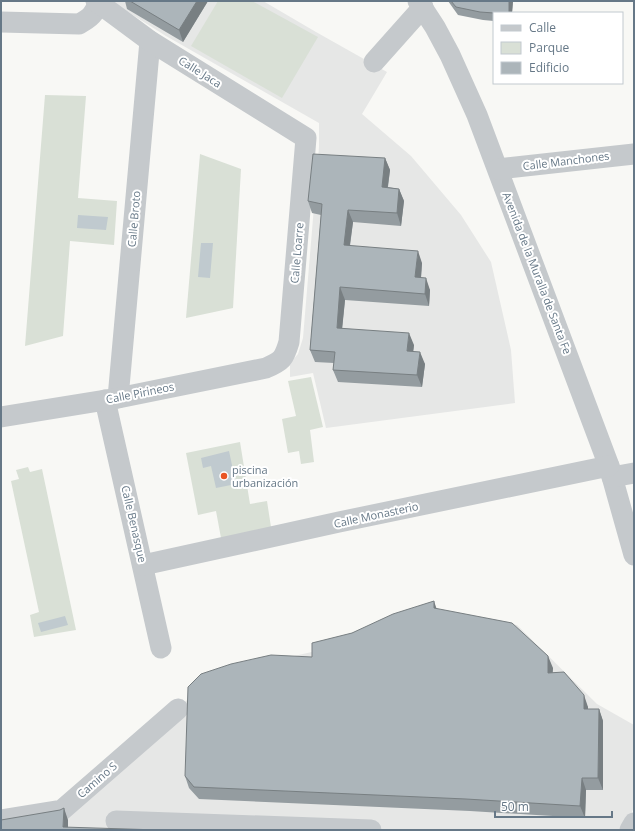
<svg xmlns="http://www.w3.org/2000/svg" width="635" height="831" font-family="'Open Sans',sans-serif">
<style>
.built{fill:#e6e7e6}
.green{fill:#d9e0d6}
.water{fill:#c0cacf}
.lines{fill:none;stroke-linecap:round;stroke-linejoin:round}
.minor{stroke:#c5c9cc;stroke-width:21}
.wall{fill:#949ca0}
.shaded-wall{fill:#787f82}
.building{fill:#acb5ba;stroke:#787f82}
.poi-dot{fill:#e95424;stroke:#fff;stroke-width:1.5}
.labels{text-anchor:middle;stroke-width:4;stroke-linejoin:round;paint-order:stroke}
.street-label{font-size:11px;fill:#667887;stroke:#fff}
.poi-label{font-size:11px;fill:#667887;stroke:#fff;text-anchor:start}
</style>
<rect width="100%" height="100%" fill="#f8f8f5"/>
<g class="built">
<polygon points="114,1 263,1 316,32 387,72 362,114 411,156 461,215 491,262 511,350 515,403 326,428 313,373 290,377 290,363 298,354 303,338 319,147 319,123 166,36 120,7"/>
<polygon points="439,611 517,625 597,704 634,725 634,807 624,830 1,830 64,808 218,673 343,645"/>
</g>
<g class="green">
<polygon points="218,1 252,1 318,37 282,98 191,46"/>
<polygon points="45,95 86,96 78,198 117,201 114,245 70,241 63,336 25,346"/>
<polygon points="200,154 241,169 233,308 186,318"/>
<polygon points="311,377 323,427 310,430 314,462 301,464 299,451 288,453 282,419 296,416 288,381"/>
<polygon points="240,442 250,504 267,501 271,527 221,538 216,511 198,515 186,453"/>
<polygon points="28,467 30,472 42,469 76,630 34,637 30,615 39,612 11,481 19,479 16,470"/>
</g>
<g class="water">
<polygon points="78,215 108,217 106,230 77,228"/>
<polygon points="201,243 213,243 210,278 198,277"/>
<polygon points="229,451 236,484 216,488 211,466 203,468 201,458"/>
<polygon points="65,616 68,625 41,632 38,623"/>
</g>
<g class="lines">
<g class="minor">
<polyline points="418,1 435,27 450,55 477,115 609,466 634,555"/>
<path d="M 1,22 L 79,24 C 90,18 95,14 98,2"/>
<polyline points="374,62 423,7"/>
<polyline points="498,169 634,154"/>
<polyline points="118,398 150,41"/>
<polyline points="105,400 161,648"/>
<path d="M 1,417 L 118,398 L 266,368 C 282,361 284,359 289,342 L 306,138 L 150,41 L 96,1"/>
<polyline points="612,477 634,473"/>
<polyline points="143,565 339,522 609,466"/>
<polyline points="1,820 62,810 178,709"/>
<polyline points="116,821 371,830"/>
<polyline points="630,830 634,823"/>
</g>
</g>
<g class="wall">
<polygon points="125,1 208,1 183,42 127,9"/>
<polygon points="448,1 513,1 512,13 494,13 494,21 483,20 458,15"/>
<polygon points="385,158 390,170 388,187 399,189 404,201 401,226 353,222 350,246 422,263 421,278 430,290 429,306 345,300 342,328 414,345 413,351 425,364 422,387 338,382 333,370 334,363 315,362 310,350 321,215 312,213 308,201"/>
<polygon points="436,608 553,668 552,673 588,707 588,709 599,709 603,721 603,790 586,790 585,818 470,811 199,799 189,788 185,776 312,657 352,633"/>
</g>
<g class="shaded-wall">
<polygon points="197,1 208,1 183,42 179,30"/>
<polygon points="509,1 513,1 512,13 509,13"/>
<polygon points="385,158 390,170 386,199 382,187"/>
<polygon points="399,189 404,201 401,226 397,213"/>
<polygon points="348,210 353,222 348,258 344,245"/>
<polygon points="418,251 422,263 420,290 415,277"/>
<polygon points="426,278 430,290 429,306 425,294"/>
<polygon points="340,287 345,300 341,340 337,328"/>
<polygon points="409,333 414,345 412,363 407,351"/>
<polygon points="420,352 425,364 422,387 417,375"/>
<polygon points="434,601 438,613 434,608"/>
<polygon points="548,656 553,668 552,685 548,673"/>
<polygon points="584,695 588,707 588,721 584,709"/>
<polygon points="599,709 603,721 603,790 598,778"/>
<polygon points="582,778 586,790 585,818 580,806"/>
<polygon points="64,808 68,820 68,830 63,827"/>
</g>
<g class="building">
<polygon points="130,1 197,1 179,30"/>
<polygon points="451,1 509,1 509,13 494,13 480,12 456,7"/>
<polygon points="313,154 385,158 382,187 399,189 397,213 348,210 344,245 418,251 415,277 426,278 425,294 340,287 337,328 409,333 407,351 420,352 417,375 333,370 335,352 310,350 322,204 308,201"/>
<polygon points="434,601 434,608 512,623 548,656 548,673 564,672 584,695 584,709 599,709 598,778 582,778 580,806 466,799 194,787 185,776 188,687 201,674 231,664 271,655 312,657 312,643 352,633 393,614"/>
<polygon points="64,808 63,827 159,830 1,830 1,820 60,810"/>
</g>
<circle class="poi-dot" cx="224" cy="476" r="4"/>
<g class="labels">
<g class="street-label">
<text transform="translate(200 72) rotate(32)" y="4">Calle Jaca</text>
<text transform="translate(566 161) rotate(-7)" y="4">Calle Manchones</text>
<text transform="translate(134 219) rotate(-85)" y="4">Calle Broto</text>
<text transform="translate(297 253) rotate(-85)" y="4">Calle Loarre</text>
<text transform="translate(537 273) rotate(69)" y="4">Avenida de la Muralla de Santa Fe</text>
<text transform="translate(140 393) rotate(-11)" y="4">Calle Pirineos</text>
<text transform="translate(376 515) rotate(-12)" y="4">Calle Monasterio</text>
<text transform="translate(134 524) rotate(77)" y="4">Calle Benasque</text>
<text transform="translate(97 780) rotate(-41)" y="4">Camino S</text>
</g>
<g class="poi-label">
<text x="232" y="474">piscina<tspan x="232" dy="13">urbanización</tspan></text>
</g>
</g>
<rect width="635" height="831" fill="none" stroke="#667887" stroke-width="4"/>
<rect x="493" y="12" width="130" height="72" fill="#ffffff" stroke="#c2c9cf"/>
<rect x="501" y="25" width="20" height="6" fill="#c5c9cc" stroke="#c2c9cf"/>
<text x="529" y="32" font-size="12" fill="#667887">Calle</text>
<rect x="501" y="42" width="20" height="12" fill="#d9e0d6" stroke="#c2c9cf"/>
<text x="529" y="52" font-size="12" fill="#667887">Parque</text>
<rect x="501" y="62" width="20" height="12" fill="#acb5ba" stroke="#c2c9cf"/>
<text x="529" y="72" font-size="12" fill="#667887">Edificio</text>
<path d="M495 811v6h117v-6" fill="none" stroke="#667887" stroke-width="2"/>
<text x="501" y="811" font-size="12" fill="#667887" stroke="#ffffff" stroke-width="3" paint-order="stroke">50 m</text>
</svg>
